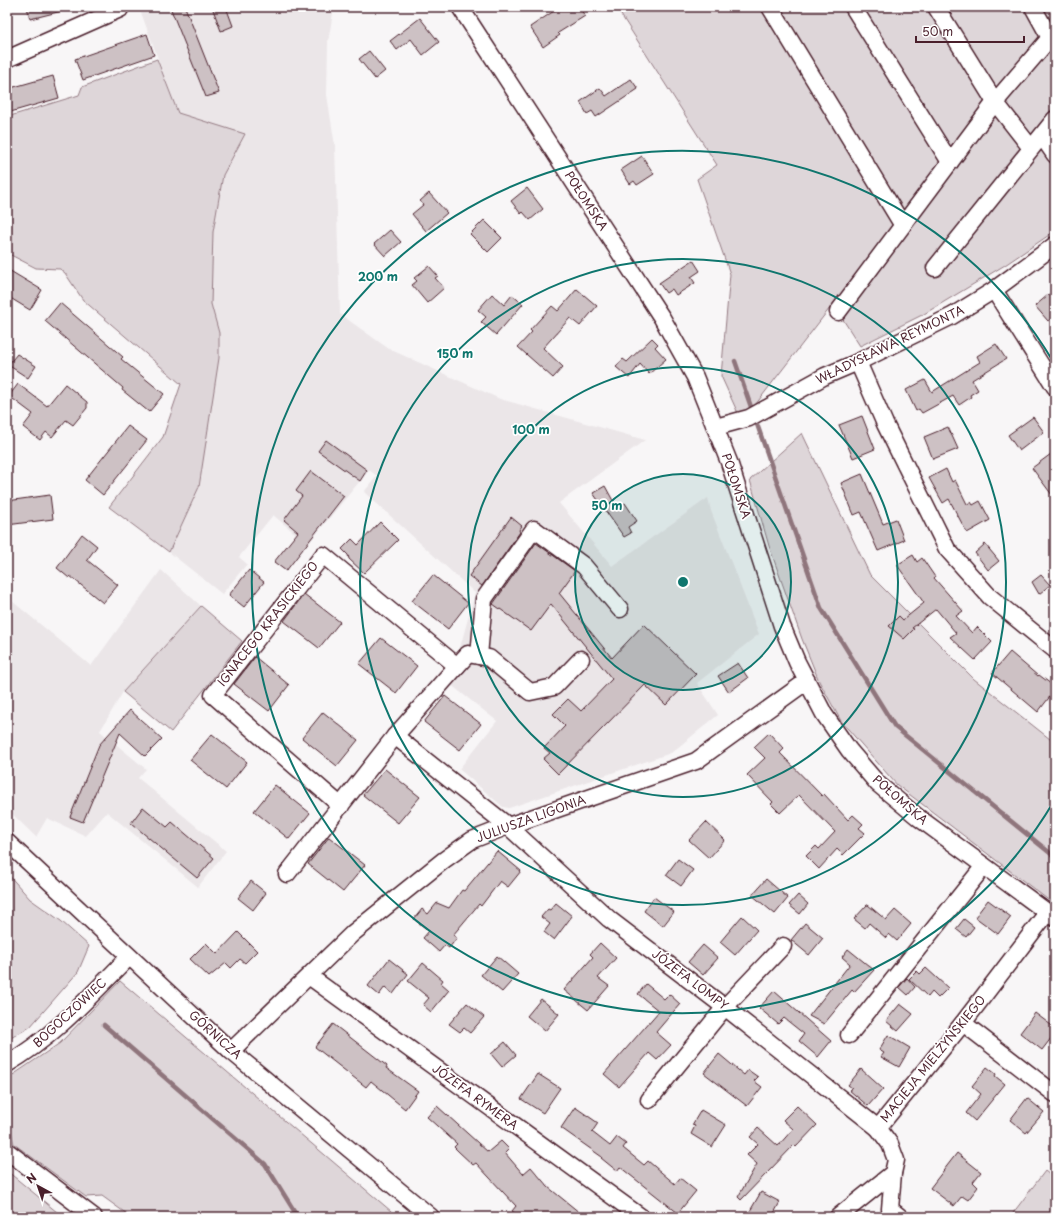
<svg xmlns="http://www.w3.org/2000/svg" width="1062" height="1224" font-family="'Playpen Sans',sans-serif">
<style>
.built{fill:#ebe6e8}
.green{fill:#ded6d9;stroke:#947a82}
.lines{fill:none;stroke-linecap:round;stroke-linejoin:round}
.stream{stroke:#8f747b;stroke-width:4.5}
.building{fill:#cdc1c4;stroke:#4a1f2b}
.minor-casing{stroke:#4a1f2b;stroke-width:19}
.minor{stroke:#fff;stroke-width:16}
.ring{fill:none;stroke:#0f766e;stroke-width:2}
.labels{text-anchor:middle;stroke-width:3.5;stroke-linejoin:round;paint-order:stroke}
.street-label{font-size:12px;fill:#4a1f2b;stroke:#fff}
.centre{fill:#0f766e;stroke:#fff;stroke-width:2}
.ring-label{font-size:12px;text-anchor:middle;font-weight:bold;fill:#0f766e;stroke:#fff;stroke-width:3.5;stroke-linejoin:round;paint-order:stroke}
</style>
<rect width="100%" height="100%" fill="#f8f6f7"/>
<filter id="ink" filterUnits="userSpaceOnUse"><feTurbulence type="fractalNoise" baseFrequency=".025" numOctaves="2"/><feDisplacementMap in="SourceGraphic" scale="8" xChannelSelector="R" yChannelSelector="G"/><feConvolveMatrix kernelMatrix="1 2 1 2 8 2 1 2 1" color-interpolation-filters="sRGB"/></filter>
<g filter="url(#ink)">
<g class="built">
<polygon points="139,7 334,7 328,42 327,95 335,146 340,314 389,349 500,399 645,440 559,503 612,566 708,498 711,511 759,634 697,683 718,715 671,753 509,808 503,807 459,769 497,721 450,684 475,593 364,492 377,476 369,470 308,544 273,515 239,557 247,564 222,594 169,552 199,487 219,333 211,304 213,232 223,175 244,134 178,113"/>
<polygon points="161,570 201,606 123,692 100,731 146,769 138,778 226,851 198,887 107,812 86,836 47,818 36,837 7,809 7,597 91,666"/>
</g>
<g class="green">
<polygon points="616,7 1055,7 1055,231 1005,265 924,314 860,346 833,304 742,422 721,376 730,274 697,179 717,165"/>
<polygon points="157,59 178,113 245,134 223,175 213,232 211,304 219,333 219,358 199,487 169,552 109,507 163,437 181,384 83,300 65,273 60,269 36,268 7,253 7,117 79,95 82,87"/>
<polygon points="802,433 870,575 974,679 1055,743 1055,905 897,785 841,721 819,681 802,639 769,546 750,480"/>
<polygon points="201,606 242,641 171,732 123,692"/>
<polygon points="7,873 30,899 61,921 89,946 78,972 30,1027 7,1040"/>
<polygon points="120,981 398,1217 131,1217 102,1196 86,1197 14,1144 7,1114 7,1079 60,1043"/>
<polygon points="7,1171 63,1217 7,1217"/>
<polygon points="1045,1171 1055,1179 1055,1217 1010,1217"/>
</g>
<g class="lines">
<g class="stream">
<polyline points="735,361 821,608 895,727 1055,857"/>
<polyline points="104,1025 265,1164 298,1217"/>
</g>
</g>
<g class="building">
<polygon points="27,7 61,7 62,11 30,19"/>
<polygon points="170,7 185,7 219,93 206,97"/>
<polygon points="212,7 226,7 233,26 221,31"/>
<polygon points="560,7 579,7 585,16 558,33 560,35 543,47 530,27"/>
<polygon points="420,18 439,42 423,55 411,39 397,50 390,41"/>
<polygon points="147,34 154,55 83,80 75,59"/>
<polygon points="369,51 385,71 375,79 359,59"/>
<polygon points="53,76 59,98 7,113 7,89"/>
<polygon points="631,79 638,89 596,117 592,111 587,114 580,102 600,88 606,96"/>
<polygon points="642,156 654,174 637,185 634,181 630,184 621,170"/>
<polygon points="527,188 543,209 530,220 523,212 521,214 511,201"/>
<polygon points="429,193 447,213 426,231 412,214 423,205 420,201"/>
<polygon points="484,220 502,238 488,252 470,234"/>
<polygon points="390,230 401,242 385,256 374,244"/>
<polygon points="693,260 700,271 691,277 695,283 676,295 672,289 666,293 659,283"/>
<polygon points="429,266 438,276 435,278 444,288 427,303 412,285 417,281 414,278"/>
<polygon points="7,269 42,290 30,310 7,296"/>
<polygon points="577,289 597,306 580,326 570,318 543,348 563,367 553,378 518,347 532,332 530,330 552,306 558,311"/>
<polygon points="1055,289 1055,316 1048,321 1035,306"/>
<polygon points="492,294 504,305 512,295 523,304 496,335 481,322 486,317 478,310"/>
<polygon points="60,303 123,357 121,359 164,394 149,412 122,390 123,388 45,321"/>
<polygon points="652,338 658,344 655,347 666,359 649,374 640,364 629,378 616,367 623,359 627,362"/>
<polygon points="996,344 1006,359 972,380 978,390 970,395 971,397 959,405 953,396 922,413 919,409 916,411 906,390 925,380 932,392 980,362 977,356"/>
<polygon points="17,354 36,366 28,378 8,365"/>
<polygon points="18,384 47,406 65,384 87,402 87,408 73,425 66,420 52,437 46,432 40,440 23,427 33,414 9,396"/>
<polygon points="862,416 875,449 853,458 839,425"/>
<polygon points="1033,417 1044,432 1019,451 1008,435"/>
<polygon points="128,426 147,440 103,495 85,480"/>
<polygon points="948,427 958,449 933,459 924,437"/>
<polygon points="326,440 367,470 360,481 318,451"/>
<polygon points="1055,451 1055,499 1032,468"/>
<polygon points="946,469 952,482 955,480 967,504 971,502 973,505 980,501 990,520 967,533 949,499 943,503 929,478"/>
<polygon points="311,471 344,496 286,571 274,562 298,532 284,520 302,496 296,491"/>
<polygon points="862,474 883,524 896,519 904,540 878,551 861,512 854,515 841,483"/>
<polygon points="605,486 617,508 625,503 637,521 628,527 631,533 624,537 593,493"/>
<polygon points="50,495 53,519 7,525 7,501"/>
<polygon points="511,517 522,526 519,530 520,532 482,586 469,576"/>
<polygon points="380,522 398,540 364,573 349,559 348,555 342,549 352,539 358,545"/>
<polygon points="82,534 97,546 87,560 118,585 103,603 70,576 69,578 57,568"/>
<polygon points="536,543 575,571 559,593 612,658 644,624 696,674 666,705 645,685 558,774 543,759 550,753 544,748 565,726 553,714 568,699 581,711 612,679 551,604 531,631 493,604"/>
<polygon points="985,544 999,561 988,570 975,553"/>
<polygon points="913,555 917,562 922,558 935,577 934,578 963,611 956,616 972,633 977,627 992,642 975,660 950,637 956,633 936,609 912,628 914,629 904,639 889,626 899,616 903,620 924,603 897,565"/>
<polygon points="249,570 264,582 244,607 229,595"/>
<polygon points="433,575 468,603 448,629 412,601"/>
<polygon points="1041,575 1050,585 1039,594 1032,582"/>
<polygon points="304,594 340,622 319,648 284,621"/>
<polygon points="381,638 417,666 396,693 359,664"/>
<polygon points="1010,652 1038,676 1039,675 1055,687 1055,690 1038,712 992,673"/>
<polygon points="255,657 289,685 269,711 234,684"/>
<polygon points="738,663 748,678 729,692 718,676"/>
<polygon points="445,696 481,724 460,750 424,722"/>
<polygon points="130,710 162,739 145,756 120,733 83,822 70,817 99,745"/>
<polygon points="323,712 358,740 337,766 302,738"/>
<polygon points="769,733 784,749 780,753 822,796 824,794 848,820 853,815 863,824 859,828 865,833 843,855 837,849 819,869 806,856 816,846 819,849 835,832 799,795 780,813 771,804 773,802 747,775 765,758 754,747"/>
<polygon points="212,734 247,762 226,789 190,760"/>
<polygon points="385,769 420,797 398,823 363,795"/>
<polygon points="275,785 310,813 289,839 254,811"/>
<polygon points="143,807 167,827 172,822 214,858 197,878 131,823"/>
<polygon points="706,822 725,840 709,858 689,840"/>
<polygon points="329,837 365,865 343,892 308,864"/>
<polygon points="497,851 521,871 508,887 500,881 481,906 479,904 453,935 457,938 449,948 445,945 439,952 423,938 429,931 414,919 422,909 428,914 437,903 449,908 462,890 464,891"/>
<polygon points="678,859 693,870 681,886 666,875"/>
<polygon points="766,879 788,898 775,914 752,895"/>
<polygon points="251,881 266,893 253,910 238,898"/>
<polygon points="798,895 808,904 800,914 789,905"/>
<polygon points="654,897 674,912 663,926 644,911"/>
<polygon points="988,900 1011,917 998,934 975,917"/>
<polygon points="556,903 572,916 554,940 544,932 550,924 541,917 548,909 550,910"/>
<polygon points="867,905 868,905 886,920 895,910 911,924 897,941 889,934 886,938 869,923 865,928 854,919"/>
<polygon points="742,916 757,930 735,955 720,942"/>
<polygon points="964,919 974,927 966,937 956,929"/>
<polygon points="805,923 823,938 809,955 791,940"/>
<polygon points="238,932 257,951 245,963 240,959 231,968 226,963 209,977 190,959 206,943 217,954"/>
<polygon points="600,943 616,958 598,978 609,986 588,1010 564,990 593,957 590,954"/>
<polygon points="703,945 718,958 703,975 688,962"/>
<polygon points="848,949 874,970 854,992 852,990 824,1024 809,1016 850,964 842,957"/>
<polygon points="497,956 518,974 502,992 481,975"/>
<polygon points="389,959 408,974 393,994 385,987 379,995 368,986"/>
<polygon points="423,963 443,980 441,983 449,990 431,1012 423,1005 429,998 408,981"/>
<polygon points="926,968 948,988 938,998 932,992 928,997 909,979 917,971 920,974"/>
<polygon points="907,978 915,987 908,995 899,987"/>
<polygon points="646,984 664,999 669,994 680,1004 656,1032 671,1045 657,1060 649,1053 619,1087 604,1074 659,1011 638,994"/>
<polygon points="774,991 831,1041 818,1057 799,1041 804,1034 784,1018 778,1024 759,1008"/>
<polygon points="541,999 559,1014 545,1031 527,1016"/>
<polygon points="467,1003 484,1017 470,1033 464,1028 460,1032 449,1024"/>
<polygon points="900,1004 913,1014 898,1031 886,1021"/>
<polygon points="1035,1013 1055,1028 1055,1033 1042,1050 1020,1033"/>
<polygon points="333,1024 387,1066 386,1068 418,1091 405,1109 371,1081 366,1087 315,1047"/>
<polygon points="888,1035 910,1048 899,1067 881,1057 884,1053 879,1050"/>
<polygon points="505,1042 516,1055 502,1067 491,1054"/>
<polygon points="719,1054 744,1075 748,1070 758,1077 754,1081 762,1087 747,1106 704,1073"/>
<polygon points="987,1067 996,1074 995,1076 1005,1084 975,1121 966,1113 981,1094 972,1086"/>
<polygon points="861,1069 883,1089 868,1106 849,1090 852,1088 848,1085"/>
<polygon points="538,1074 560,1088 543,1113 521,1099"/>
<polygon points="1027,1098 1044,1112 1026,1133 1010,1120"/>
<polygon points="437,1106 488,1152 501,1141 509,1149 505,1153 523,1174 531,1167 548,1187 585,1217 520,1217 512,1211 516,1206 476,1163 473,1165 458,1151 454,1147 457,1144 427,1117"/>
<polygon points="797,1106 817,1125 796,1147 794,1145 741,1200 738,1197 757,1164 747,1155 758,1144 750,1137 758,1128 778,1146 793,1129 783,1120"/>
<polygon points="575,1107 598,1123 592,1132 610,1146 617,1137 626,1144 623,1148 644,1165 648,1161 675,1184 680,1178 696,1191 678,1213 620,1167 617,1171 601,1158 602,1157 561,1128"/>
<polygon points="701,1110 726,1125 712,1147 691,1134 695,1126 692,1125"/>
<polygon points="957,1153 981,1172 973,1182 978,1187 968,1200 962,1196 954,1206 930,1188"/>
<polygon points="761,1192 780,1202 772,1217 760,1217 750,1211"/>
</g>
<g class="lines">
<defs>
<g id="minor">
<polyline points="460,7 662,318 695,377 729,462 782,626 797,662 824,714 849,750 878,784 919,818 1055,918"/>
<polyline points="770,7 902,224"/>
<polyline points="853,7 950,162"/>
<polyline points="936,7 995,102 1031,148"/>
<polyline points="1033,7 1050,38"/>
<polyline points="7,59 120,9 119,7"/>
<polyline points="1042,136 1055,155"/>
<polyline points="935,268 1055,119"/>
<polyline points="994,290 1055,387"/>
<polyline points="838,312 995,102 1055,32"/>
<polyline points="858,362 885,424 947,549 990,597 1055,650"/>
<polyline points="716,427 749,418 825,376 858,362 952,316 994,290 1055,245"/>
<polyline points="479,656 484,599 534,529 584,566 620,609"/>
<polyline points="457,666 468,654 489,658 530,692 554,687 581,659"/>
<polyline points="395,736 508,826 609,919 731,1012 878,1128"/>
<polyline points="7,842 231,1051 431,1217"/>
<polyline points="287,874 395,736 457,666 323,555 213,695 341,806"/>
<polyline points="309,976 641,1217"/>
<polyline points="963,1023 1055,1094"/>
<polyline points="849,1035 984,866"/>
<polyline points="231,1051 353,933 444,860 472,840 508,826 696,761 807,681"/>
<path d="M 7,1064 C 54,1037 91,995 129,957"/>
<polyline points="649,1100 725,1007 783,946"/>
<polyline points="7,1151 94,1217"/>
<polyline points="893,1173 890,1209 900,1217"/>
<polyline points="838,1217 893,1173 896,1160 890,1144 878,1128 963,1023 1047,913"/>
</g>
</defs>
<use href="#minor" class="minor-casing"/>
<use href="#minor" class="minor"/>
</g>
</g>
<circle cx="683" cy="582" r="108" fill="#0f766e" fill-opacity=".12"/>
<g class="ring">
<circle cx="683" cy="582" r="108"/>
<circle cx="683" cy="582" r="215"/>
<circle cx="683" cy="582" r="323"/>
<path d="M1054 801A431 431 0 1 1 1054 363"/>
</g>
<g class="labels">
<g class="street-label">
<text transform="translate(586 201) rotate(57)" y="4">POŁOMSKA</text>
<text transform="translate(890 345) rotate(-26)" y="4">WŁADYSŁAWA REYMONTA</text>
<text transform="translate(736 486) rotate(72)" y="4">POŁOMSKA</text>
<text transform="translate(268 624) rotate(-52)" y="4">IGNACEGO KRASICKIEGO</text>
<text transform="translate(900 800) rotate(41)" y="4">POŁOMSKA</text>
<text transform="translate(531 819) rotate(-20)" y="4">JULIUSZA LIGONIA</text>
<text transform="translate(690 980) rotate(37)" y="4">JÓZEFA LOMPY</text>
<text transform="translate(70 1013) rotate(-43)" y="4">BOGOCZOWIEC</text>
<text transform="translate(215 1035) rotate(42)" y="4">GÓRNICZA</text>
<text transform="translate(933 1059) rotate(-51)" y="4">MACIEJA MIELŻYŃSKIEGO</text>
<text transform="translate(475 1097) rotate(36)" y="4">JÓZEFA RYMERA</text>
</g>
</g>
<circle cx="683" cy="582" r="6" class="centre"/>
<g class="ring-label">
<text x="378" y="281">200 m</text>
<text x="455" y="358">150 m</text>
<text x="531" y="434">100 m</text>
<text x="607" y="510">50 m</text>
</g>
<rect width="1062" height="1224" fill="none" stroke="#fff" stroke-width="24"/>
<rect x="12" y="12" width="1038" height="1200" fill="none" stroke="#4a1f2b" stroke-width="1.5" filter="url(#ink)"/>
<g transform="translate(38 1186) rotate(320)" stroke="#ffffff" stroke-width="3" paint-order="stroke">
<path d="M0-3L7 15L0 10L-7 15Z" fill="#4a1f2b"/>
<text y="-6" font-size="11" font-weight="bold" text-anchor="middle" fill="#4a1f2b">N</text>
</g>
<path d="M916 36v6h108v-6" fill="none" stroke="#4a1f2b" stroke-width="2"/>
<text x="922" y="36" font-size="12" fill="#4a1f2b" stroke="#ffffff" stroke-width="3" paint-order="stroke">50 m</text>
</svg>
